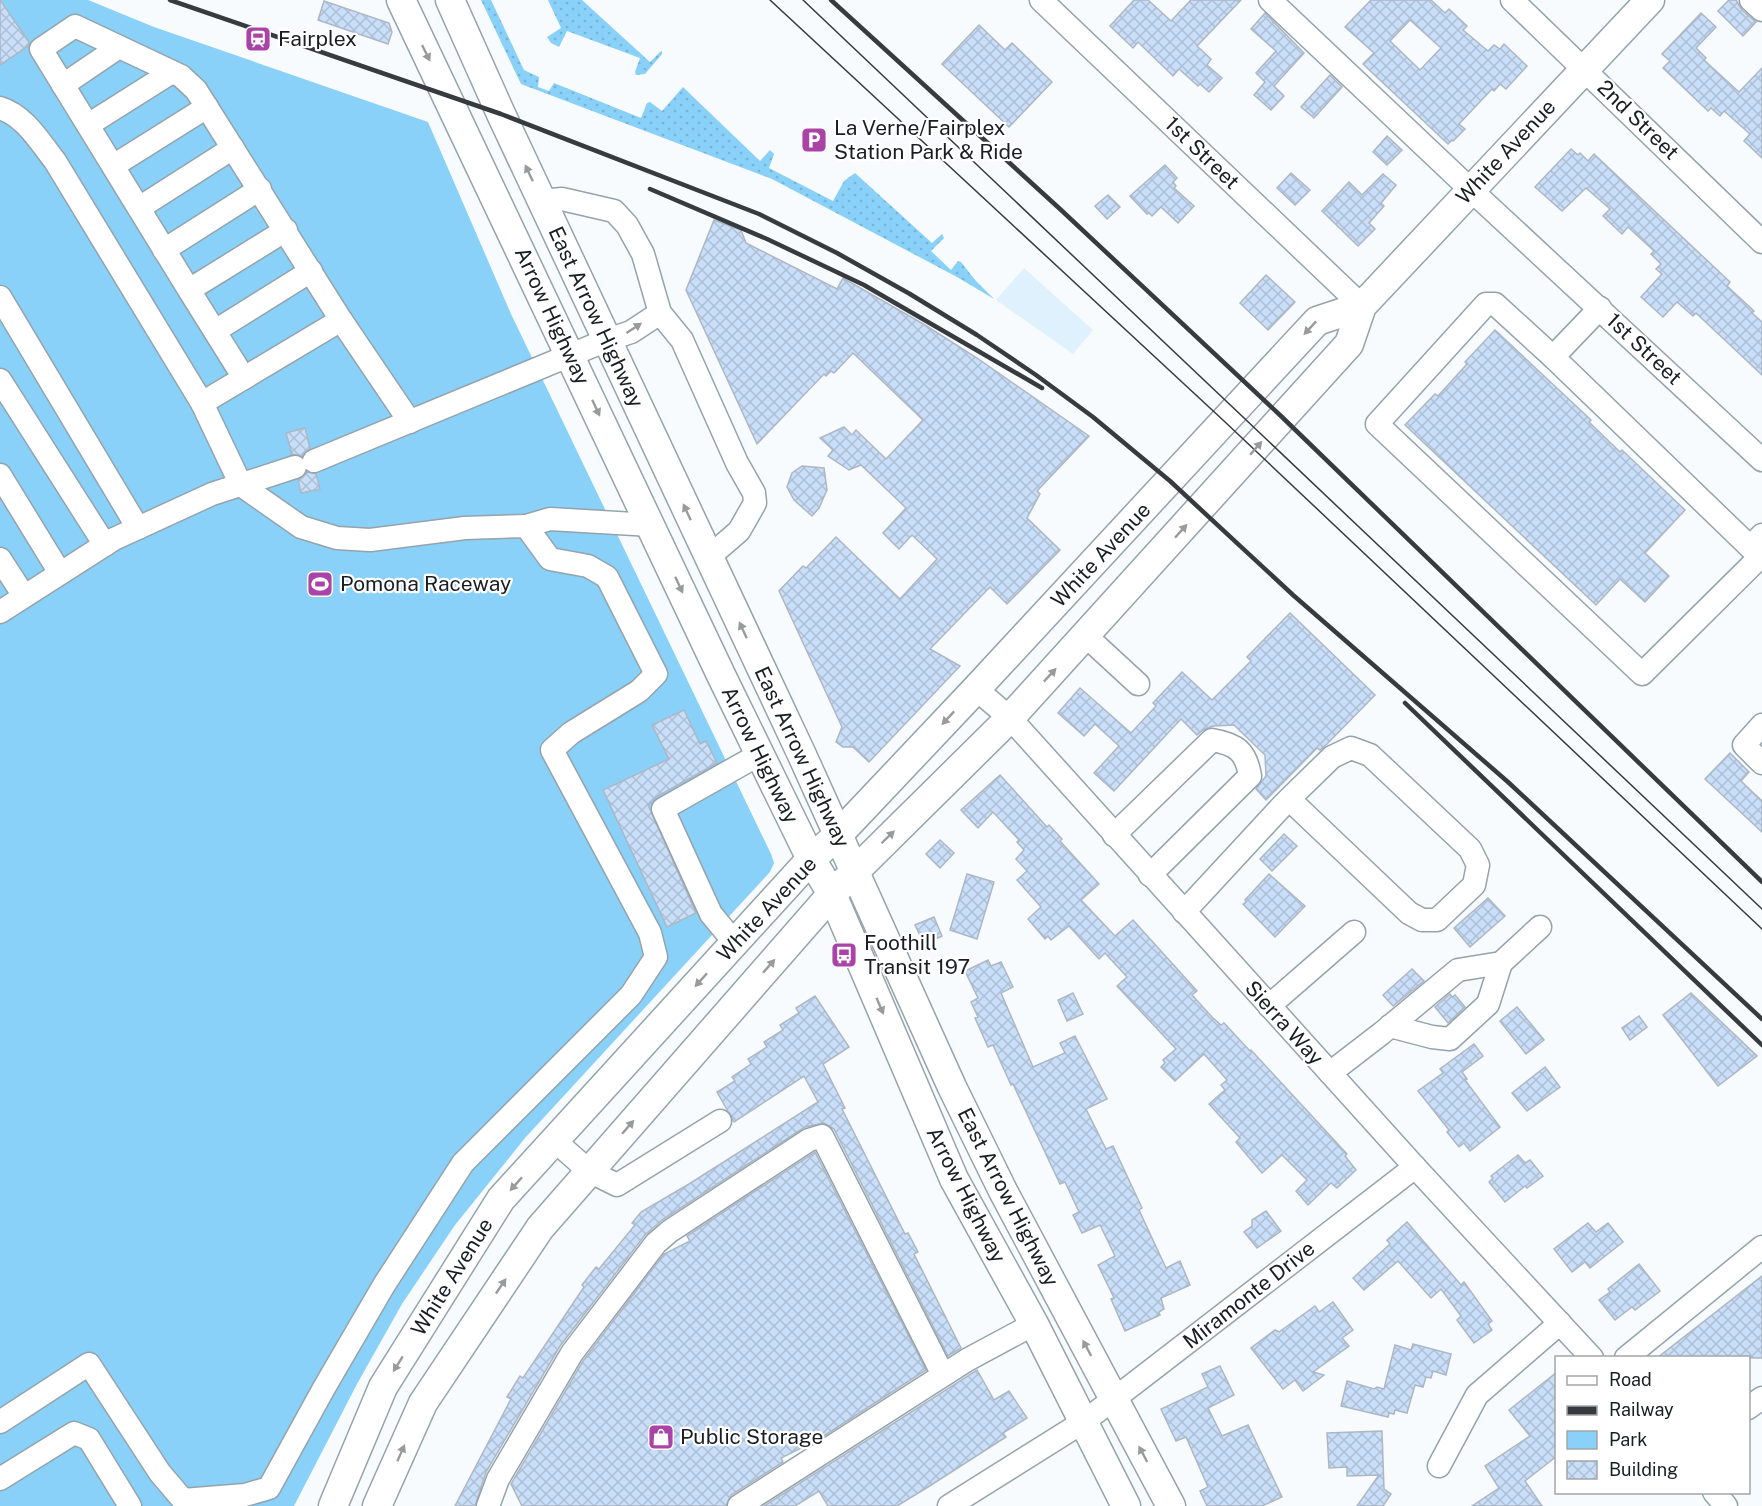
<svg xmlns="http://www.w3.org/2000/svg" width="1762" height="1506" font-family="'Public Sans',sans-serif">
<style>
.built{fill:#def1fc}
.green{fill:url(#green-dots)}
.pitch{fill:#89d1f8}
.building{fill:url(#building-cross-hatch);stroke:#adb7c4;stroke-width:1.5;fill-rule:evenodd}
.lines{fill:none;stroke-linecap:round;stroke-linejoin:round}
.minor-casing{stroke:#94a3ac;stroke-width:25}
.major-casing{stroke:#94a3ac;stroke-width:31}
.minor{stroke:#fff;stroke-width:22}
.major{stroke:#fff;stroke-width:28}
.tram{stroke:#373b3f;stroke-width:1.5}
.rail{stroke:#373b3f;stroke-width:4.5}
.oneway{fill:#989a9c}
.labels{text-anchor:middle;stroke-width:4.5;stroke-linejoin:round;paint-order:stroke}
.poi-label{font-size:21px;fill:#191e22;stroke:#fff;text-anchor:start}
.street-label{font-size:21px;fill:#191e22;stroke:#fff}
</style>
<defs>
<pattern id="green-dots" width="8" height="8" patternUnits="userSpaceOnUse" patternTransform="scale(1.5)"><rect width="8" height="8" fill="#89d1f8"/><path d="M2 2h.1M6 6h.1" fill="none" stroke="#76b3d4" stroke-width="1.8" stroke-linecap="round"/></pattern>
<pattern id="building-cross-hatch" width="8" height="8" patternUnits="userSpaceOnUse" patternTransform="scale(1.5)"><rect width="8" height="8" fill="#c9dff9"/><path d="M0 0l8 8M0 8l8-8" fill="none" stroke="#acbfd5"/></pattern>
</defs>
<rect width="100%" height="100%" fill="#f8fbfd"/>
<polygon class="built" points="1024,268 1093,330 1073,354 996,300"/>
<g class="green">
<polygon points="481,0 491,0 524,70 539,77 538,87 549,91 554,83 641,118 647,103 650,102 662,111 683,87 760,161 770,150 774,154 769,168 833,201 844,181 855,173 932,243 942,234 944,238 931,251 951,270 958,261 961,262 975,280 994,299 957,277 772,179 521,84"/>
<polygon points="548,0 582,0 650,62 660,52 662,51 662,54 645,74 636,75 635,72 640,58 567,31 559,47 551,43 547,37 561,28"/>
</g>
<polygon class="pitch" points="0,0 88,0 154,27 428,122 511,314 771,854 774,863 770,872 525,1138 455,1225 402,1304 357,1384 294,1506 0,1506"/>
<g class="building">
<polygon points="0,0 29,42 28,46 0,65"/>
<polygon points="1134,0 1148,0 1171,21 1191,0 1241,0 1197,46 1211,59 1207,65 1222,78 1209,92 1200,84 1198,86 1179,69 1173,76 1138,42 1133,48 1110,26"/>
<path d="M 1371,0 L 1431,0 L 1445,13 L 1449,9 L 1467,26 L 1463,30 L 1488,51 L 1494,45 L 1500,49 L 1504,44 L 1527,66 L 1506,89 L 1500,84 L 1494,91 L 1492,89 L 1459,124 L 1465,129 L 1453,141 L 1452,140 L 1448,144 L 1363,64 L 1374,53 L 1345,27 ZM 1410,20 L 1441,48 L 1420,70 L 1390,41 Z"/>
<polygon points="1729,0 1736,0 1742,10 1756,22 1743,36 1718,11"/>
<polygon points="324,1 389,23 392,32 388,44 318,20"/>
<polygon points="1265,13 1304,53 1274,86 1284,96 1271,110 1254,95 1265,82 1256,73 1276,51 1251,29"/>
<polygon points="1701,13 1716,27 1696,48 1706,58 1704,60 1739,92 1762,68 1762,158 1744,141 1750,134 1724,111 1720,116 1711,108 1708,111 1663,68 1670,61 1662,54"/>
<polygon points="979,25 1005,50 1012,43 1052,82 1009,127 942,64"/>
<polygon points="1330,75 1342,87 1314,118 1301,107"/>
<polygon points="1387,136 1402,150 1387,165 1373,152"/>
<polygon points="1571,149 1578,155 1580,153 1588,161 1594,154 1730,282 1727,286 1754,311 1752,313 1762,322 1762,375 1696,313 1693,316 1677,302 1663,317 1641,297 1662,274 1656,269 1661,264 1651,254 1654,251 1628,227 1622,234 1603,216 1610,209 1586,188 1562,211 1535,187"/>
<polygon points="1165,165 1177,178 1173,182 1176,186 1174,188 1194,206 1178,223 1161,207 1152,216 1149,213 1147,214 1130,196"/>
<polygon points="1291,173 1310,190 1295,205 1277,188"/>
<polygon points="1383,174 1396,185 1381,203 1384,206 1369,223 1375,229 1358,246 1322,211 1349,182 1362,195"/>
<polygon points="1108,195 1120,207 1107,219 1095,206"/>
<polygon points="714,220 741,230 746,243 837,289 843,278 925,325 977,358 1089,436 1037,491 1040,494 1027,518 1060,550 1007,604 990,587 930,649 960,666 869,762 853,747 843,747 836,742 842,727 779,591 803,566 806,568 836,537 900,599 937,559 912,535 899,549 883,533 906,508 861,465 849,470 828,456 833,450 820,438 844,427 852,435 856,430 886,459 923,420 853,353 834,373 831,371 826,376 824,374 757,444 686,290"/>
<polygon points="1266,275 1295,302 1268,330 1240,303"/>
<polygon points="1495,330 1591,420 1589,422 1620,452 1622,450 1685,510 1645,553 1669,576 1645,602 1620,579 1596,605 1405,425 1435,394 1438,396 1467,364 1465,362"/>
<polygon points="305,428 310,448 302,456 292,454 286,433"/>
<polygon points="802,466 824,468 827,490 819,508 812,516 794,500 787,487 792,473"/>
<polygon points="307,472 316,474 320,489 301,493 298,480"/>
<polygon points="1290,613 1375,695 1327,744 1320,750 1317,748 1266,800 1256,789 1266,776 1265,755 1234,725 1213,726 1203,730 1197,735 1181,719 1114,791 1094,773 1119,746 1095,724 1084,736 1058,713 1080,688 1131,733 1156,706 1153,703 1182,672 1212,700 1251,661 1247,657"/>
<polygon points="684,710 700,744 706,741 717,763 656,797 648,805 696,913 667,927 603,790 669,759 652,725"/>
<polygon points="1730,753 1749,772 1741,781 1762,801 1762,832 1705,779"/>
<polygon points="1000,775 1047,827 1049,825 1062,839 1060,841 1099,884 1081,900 1115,936 1133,920 1197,991 1192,995 1212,1017 1221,1025 1224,1023 1250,1051 1251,1050 1347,1154 1345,1156 1356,1170 1337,1188 1331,1183 1308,1205 1296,1191 1307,1180 1282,1155 1262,1173 1236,1142 1240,1138 1209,1104 1225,1090 1221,1085 1227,1080 1204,1054 1175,1081 1161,1067 1165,1063 1163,1060 1176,1049 1117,986 1127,977 1105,953 1099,959 1069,926 1051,940 1048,936 1045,939 1028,919 1041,907 1017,880 1027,871 1016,859 1024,850 1017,842 1019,840 993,812 978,828 961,810"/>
<polygon points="1284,834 1297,846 1272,871 1260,859"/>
<polygon points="940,840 954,853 940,868 926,854"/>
<polygon points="967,874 994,882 977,939 950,930"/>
<polygon points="1269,874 1305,906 1275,937 1243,904 1246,902 1245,900"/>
<polygon points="1488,898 1505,916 1470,947 1454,928"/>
<polygon points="934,917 942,936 924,944 915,925"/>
<polygon points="988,960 991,966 1001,962 1013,987 1001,993 1033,1067 1065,1053 1060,1043 1075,1036 1107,1099 1086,1109 1106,1149 1113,1146 1142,1208 1139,1210 1166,1268 1180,1261 1190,1285 1161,1298 1164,1309 1159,1312 1160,1315 1125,1331 1111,1299 1114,1298 1098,1265 1115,1256 1100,1225 1082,1233 1073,1215 1079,1212 1065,1182 1060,1184 1013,1084 1011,1085 993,1045 988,1047 975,1018 978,1017 971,1002 978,998 965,971"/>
<polygon points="1412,969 1424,981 1393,1006 1383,995"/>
<polygon points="1073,993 1083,1014 1067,1021 1058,1000"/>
<polygon points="1691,993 1757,1056 1718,1086 1663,1015"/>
<polygon points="1450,994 1452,997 1455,995 1465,1007 1448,1023 1435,1007"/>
<polygon points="815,996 849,1047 823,1064 845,1108 842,1109 905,1234 908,1233 918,1252 914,1254 961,1348 948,1356 834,1129 824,1123 805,1127 662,1220 645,1235 560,1346 486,1472 475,1506 455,1506 511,1399 507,1397 520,1376 523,1378 584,1287 582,1285 596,1267 599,1269 635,1225 632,1223 641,1212 689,1184 818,1102 804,1076 734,1122 717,1092 735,1081 732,1077 751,1064 748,1059 767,1047 764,1042 783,1030 780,1025 799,1013 796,1008"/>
<polygon points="1517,1007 1544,1040 1526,1054 1500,1021"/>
<polygon points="1639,1016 1647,1027 1630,1040 1622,1028"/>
<polygon points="1474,1044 1483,1056 1462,1072 1467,1079 1465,1080 1500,1127 1470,1151 1464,1143 1459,1147 1447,1132 1449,1130 1418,1091 1443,1073 1440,1069"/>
<polygon points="1545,1067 1560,1087 1527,1111 1512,1093"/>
<polygon points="815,1152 926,1370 819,1439 781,1458 783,1462 731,1495 726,1506 522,1506 511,1484 583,1361 664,1254 690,1241 687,1236"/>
<polygon points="1518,1155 1525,1163 1530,1160 1543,1176 1527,1188 1525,1186 1505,1202 1489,1182 1493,1178 1491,1176"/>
<polygon points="1266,1211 1281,1231 1257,1248 1244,1232 1252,1226 1252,1220"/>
<polygon points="1407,1222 1461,1285 1464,1282 1492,1321 1488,1324 1492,1330 1474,1343 1457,1320 1461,1316 1441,1289 1431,1298 1398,1261 1364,1290 1353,1278 1390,1244 1387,1240"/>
<polygon points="1588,1223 1596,1232 1608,1223 1623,1242 1590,1268 1585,1262 1572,1272 1554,1249"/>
<polygon points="1639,1264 1660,1291 1635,1310 1632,1307 1615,1320 1599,1300 1610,1292 1608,1289"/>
<polygon points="1762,1276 1762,1358 1657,1358"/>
<polygon points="1333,1302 1353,1330 1342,1338 1349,1346 1313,1372 1324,1375 1303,1391 1295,1380 1283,1389 1251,1348 1275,1330 1279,1332 1315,1306 1319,1312"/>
<polygon points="1413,1344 1451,1354 1446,1375 1433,1371 1431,1378 1426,1377 1423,1387 1415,1385 1407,1413 1395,1410 1394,1414 1389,1413 1388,1417 1341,1406 1347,1381 1374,1389 1377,1387 1384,1389 1395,1345 1411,1350"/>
<polygon points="1220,1366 1234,1395 1208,1408 1222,1436 1248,1425 1282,1497 1262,1506 1207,1506 1200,1491 1208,1487 1186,1437 1176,1441 1161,1409 1208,1387 1202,1374"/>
<polygon points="977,1370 994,1400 1009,1391 1027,1418 1003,1433 1006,1437 928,1487 897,1506 828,1506 819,1491 795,1506 764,1506"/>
<polygon points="1557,1372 1557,1456 1525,1481 1542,1506 1472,1506 1499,1488 1485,1466 1530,1436 1509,1410"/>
<polygon points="1382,1431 1384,1489 1391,1494 1383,1506 1357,1506 1379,1475 1347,1476 1347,1467 1329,1468 1327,1433"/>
</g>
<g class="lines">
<defs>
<g id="minor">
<polyline points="1041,0 1362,306"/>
<polyline points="1270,0 1471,190 1762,460"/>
<polyline points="1512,0 1762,242"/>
<polyline points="1751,0 1762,10"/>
<polyline points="63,85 119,47"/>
<path d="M 0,108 C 24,115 40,142 55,161 L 202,403 L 241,485 L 301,527 L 337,538 L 370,540 L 465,528 L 526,526 L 550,559 L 588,566 L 607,577 L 656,674 L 639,691 L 571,733 L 552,750 L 650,933 L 656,957 L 631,995 L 463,1163 L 384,1285 L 324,1388 L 269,1488 L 245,1495 L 183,1500 L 160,1473 L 89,1364 L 0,1422"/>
<polyline points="88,125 172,72"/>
<polyline points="113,166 207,107"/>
<polyline points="542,201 562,199 614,211 627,225 643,254 660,313 682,340 737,463 754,493 755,503 739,531 709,557"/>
<polyline points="139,208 233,148"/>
<polyline points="164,250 260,189"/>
<polyline points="189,290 244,378 341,320 196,90 181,76 75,26 41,49 189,290 286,230"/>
<polyline points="0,297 138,528"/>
<polyline points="1600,308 1553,357 1750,547 1762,535"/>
<polyline points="341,320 410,422"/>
<polyline points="215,331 311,271"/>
<polyline points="1553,357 1495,304 1486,304 1377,424 1642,674 1760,557 1750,547"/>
<polyline points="0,380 105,545"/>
<polyline points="202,403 244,378"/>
<polyline points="314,461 607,340 631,332 660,313"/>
<polyline points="0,475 60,573"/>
<polyline points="526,526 550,519 651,525"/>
<polyline points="0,559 24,596"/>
<polyline points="0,612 114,539 212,494 295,467"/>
<polyline points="1086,636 1138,684"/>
<polyline points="976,689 1010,718 1415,1167 1592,1358"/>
<polyline points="1762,725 1744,745 1762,763"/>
<path d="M 1114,835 L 1212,740 C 1236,744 1246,751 1250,776 L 1150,875"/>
<polyline points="1184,912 1283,805 1289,799 1332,757 1351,748 1370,755 1470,849 1478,865 1474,885 1437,920 1422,920 1409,913 1289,799"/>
<polyline points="735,943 711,914 663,809 760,754"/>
<polyline points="1269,1006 1354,932"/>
<polyline points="1390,1026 1432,1037 1450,1039 1488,1004 1501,963"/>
<polyline points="1330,1073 1382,1033 1458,970 1501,963 1540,927"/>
<polyline points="555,1141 589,1171 617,1185 720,1121"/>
<polyline points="1626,1358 1762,1247"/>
<polyline points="1748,1408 1762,1398"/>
<polyline points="1439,1466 1477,1395 1560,1323"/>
<polyline points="0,1479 74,1433 89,1439 130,1506"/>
<polyline points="1714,1492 1726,1506"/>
<polyline points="488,1506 498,1479 572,1353 656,1243 670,1231 809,1140 822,1136 943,1375"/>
<polyline points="739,1506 967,1360 1034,1324"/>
<polyline points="949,1506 1083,1422 1114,1399 1415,1167"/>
</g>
<g id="major">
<polyline points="401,0 721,675 811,859 832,894 954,1179 1034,1324 1126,1506"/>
<polyline points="450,0 501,114 802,755 952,1087 1003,1191 1171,1506"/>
<polyline points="333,1506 383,1387 501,1199 811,859 838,835 976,689 1317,321 1362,306"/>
<polyline points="377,1506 423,1403 540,1228 832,894 1010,718 1349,344 1362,306 1650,0"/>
</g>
</defs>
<use href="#minor" class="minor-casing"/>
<use href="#major" class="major-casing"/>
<use href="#minor" class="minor"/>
<use href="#major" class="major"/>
<g class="tram">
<polyline points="770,0 1224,421 1762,929"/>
<polyline points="803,0 1762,909"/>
</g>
<g class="rail">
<polyline points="170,0 501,114 759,214 837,253 910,294 977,335 1036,375 1093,417 1170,481 1293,595 1508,782 1762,1019"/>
<polyline points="831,0 1060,209 1282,417 1762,882"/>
<polyline points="650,189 767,239 864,285 1042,388"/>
<polyline points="1405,703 1762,1045"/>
</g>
</g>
<defs><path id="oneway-solid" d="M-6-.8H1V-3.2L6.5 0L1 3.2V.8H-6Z" transform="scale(1.5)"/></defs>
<g class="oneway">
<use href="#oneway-solid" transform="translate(426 53) rotate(64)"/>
<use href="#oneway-solid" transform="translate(529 173) rotate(-115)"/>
<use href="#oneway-solid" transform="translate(634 328) rotate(-33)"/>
<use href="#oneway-solid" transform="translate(1310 328) rotate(133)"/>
<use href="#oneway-solid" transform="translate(596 408) rotate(65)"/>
<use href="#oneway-solid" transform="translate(1256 448) rotate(-49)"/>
<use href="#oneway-solid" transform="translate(687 512) rotate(-115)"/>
<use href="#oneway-solid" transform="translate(1181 531) rotate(-48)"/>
<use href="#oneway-solid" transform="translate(679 585) rotate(65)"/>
<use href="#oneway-solid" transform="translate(743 630) rotate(-115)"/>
<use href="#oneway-solid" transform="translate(1050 675) rotate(-47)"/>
<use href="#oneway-solid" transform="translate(948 718) rotate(133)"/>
<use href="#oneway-solid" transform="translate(888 837) rotate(-44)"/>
<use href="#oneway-solid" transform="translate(769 966) rotate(-49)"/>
<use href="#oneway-solid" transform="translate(701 980) rotate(132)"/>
<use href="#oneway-solid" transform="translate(880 1006) rotate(67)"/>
<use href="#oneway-solid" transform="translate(628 1127) rotate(-49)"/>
<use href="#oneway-solid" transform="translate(516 1184) rotate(132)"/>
<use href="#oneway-solid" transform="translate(501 1286) rotate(-56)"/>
<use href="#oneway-solid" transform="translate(1087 1348) rotate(-118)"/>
<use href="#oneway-solid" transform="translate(398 1364) rotate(122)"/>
<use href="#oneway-solid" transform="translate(401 1453) rotate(-66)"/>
<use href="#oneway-solid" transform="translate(1143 1454) rotate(-118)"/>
</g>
<defs>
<symbol id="station-square" viewBox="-11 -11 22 22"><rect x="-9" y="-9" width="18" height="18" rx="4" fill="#aa43a7" stroke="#fff"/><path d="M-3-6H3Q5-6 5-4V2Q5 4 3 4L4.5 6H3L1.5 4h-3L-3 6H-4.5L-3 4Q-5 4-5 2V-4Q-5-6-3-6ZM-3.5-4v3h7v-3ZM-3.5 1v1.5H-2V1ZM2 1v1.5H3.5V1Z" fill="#fff"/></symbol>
<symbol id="parking-square" viewBox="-11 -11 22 22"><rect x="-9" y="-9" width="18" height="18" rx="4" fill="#aa43a7" stroke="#fff"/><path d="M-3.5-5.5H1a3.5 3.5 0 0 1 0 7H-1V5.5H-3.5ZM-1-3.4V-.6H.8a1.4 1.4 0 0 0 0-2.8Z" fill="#fff"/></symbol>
<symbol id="stadium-square" viewBox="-11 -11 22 22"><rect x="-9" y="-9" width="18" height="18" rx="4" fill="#aa43a7" stroke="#fff"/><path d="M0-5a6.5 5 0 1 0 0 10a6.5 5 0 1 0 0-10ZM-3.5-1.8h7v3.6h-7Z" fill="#fff"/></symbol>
<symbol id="bus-square" viewBox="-11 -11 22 22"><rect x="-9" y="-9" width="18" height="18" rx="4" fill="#aa43a7" stroke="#fff"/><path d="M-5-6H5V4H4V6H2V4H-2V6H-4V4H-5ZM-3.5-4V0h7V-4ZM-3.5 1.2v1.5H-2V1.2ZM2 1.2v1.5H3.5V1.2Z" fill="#fff"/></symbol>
<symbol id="shop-square" viewBox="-11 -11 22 22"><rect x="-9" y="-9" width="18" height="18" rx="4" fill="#aa43a7" stroke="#fff"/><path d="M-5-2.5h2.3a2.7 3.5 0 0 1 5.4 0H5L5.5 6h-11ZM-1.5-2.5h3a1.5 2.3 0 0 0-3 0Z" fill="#fff"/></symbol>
</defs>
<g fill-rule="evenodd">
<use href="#station-square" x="243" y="24" width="30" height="30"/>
<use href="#parking-square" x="799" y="125" width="30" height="30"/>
<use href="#stadium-square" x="305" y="569" width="30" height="30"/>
<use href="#bus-square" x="829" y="940" width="30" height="30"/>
<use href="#shop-square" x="646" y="1422" width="30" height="30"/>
</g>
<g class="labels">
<g class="poi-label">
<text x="278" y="46">Fairplex</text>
<text x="834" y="135">La Verne/Fairplex<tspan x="834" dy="24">Station Park &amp; Ride</tspan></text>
<text x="340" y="591">Pomona Raceway</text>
<text x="864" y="950">Foothill<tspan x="864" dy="24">Transit 197</tspan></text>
<text x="680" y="1444">Public Storage</text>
</g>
<g class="street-label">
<text transform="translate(1638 120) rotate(44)" y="7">2nd Street</text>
<text transform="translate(1506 152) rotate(-47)" y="7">White Avenue</text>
<text transform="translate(1202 153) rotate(44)" y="7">1st Street</text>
<text transform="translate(552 316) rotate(65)" y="7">Arrow Highway</text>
<text transform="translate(596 317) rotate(65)" y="7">East Arrow Highway</text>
<text transform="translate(1644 349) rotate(43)" y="7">1st Street</text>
<text transform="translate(1101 555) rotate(-47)" y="7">White Avenue</text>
<text transform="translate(760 755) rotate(64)" y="7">Arrow Highway</text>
<text transform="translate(802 757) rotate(65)" y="7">East Arrow Highway</text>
<text transform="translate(767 909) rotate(-47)" y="7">White Avenue</text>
<text transform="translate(1284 1023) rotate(48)" y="7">Sierra Way</text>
<text transform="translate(966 1195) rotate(63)" y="7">Arrow Highway</text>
<text transform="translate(1008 1197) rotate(63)" y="7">East Arrow Highway</text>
<text transform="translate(452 1277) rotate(-58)" y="7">White Avenue</text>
<text transform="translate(1249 1295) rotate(-38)" y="7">Miramonte Drive</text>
</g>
</g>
<rect x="1555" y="1356" width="195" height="138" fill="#ffffff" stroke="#a3a5a7" stroke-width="1.5"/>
<rect x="1567" y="1376" width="30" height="9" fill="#ffffff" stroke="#a3a5a7" stroke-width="1.5"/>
<text x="1609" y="1386" font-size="18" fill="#191e22">Road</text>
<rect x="1567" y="1406" width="30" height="9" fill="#373b3f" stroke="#a3a5a7" stroke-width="1.5"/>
<text x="1609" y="1416" font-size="18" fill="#191e22">Railway</text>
<rect x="1567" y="1431" width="30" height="18" fill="#89d1f8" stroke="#a3a5a7" stroke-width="1.5"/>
<text x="1609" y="1446" font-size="18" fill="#191e22">Park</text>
<rect x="1567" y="1461" width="30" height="18" fill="url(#building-cross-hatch)" stroke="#a3a5a7" stroke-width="1.5"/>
<text x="1609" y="1476" font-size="18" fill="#191e22">Building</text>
</svg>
